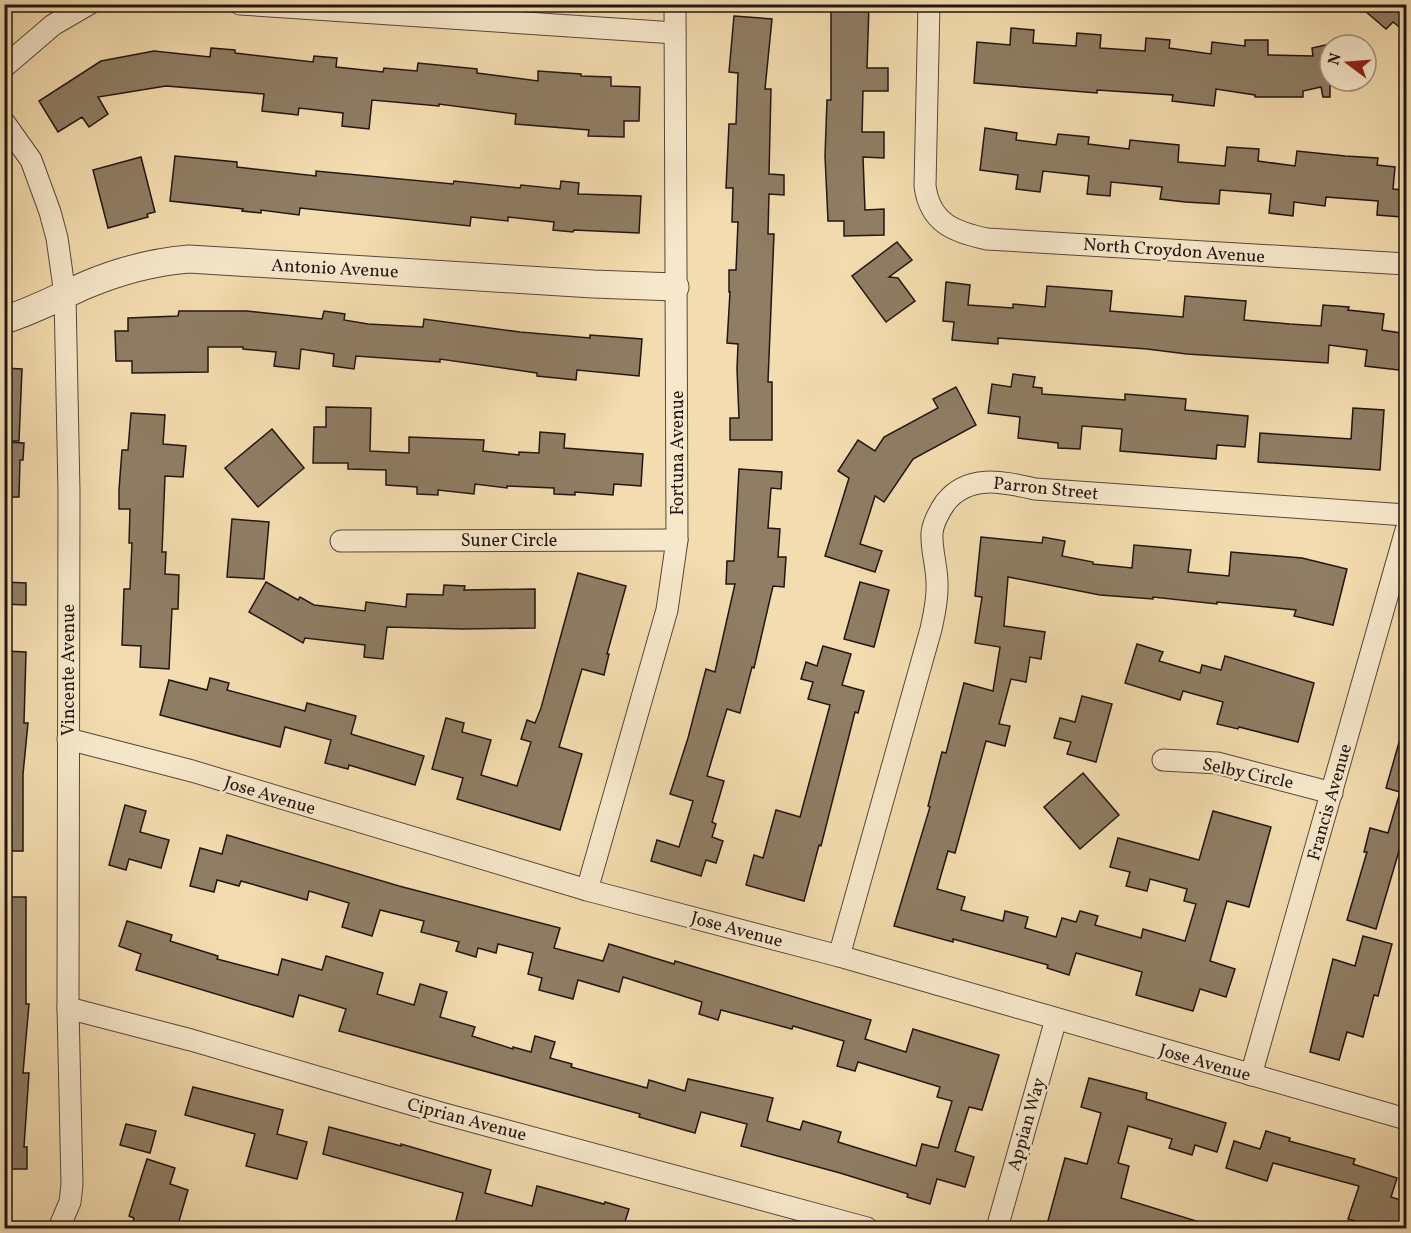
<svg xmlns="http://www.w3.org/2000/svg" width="1411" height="1233" font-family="Vollkorn,serif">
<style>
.building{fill:#8f7d64;stroke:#221612;stroke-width:1.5}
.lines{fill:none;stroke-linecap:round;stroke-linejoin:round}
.minor-casing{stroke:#564839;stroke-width:23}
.tertiary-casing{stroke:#564839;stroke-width:29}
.minor{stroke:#f7e8cb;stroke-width:21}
.tertiary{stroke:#f7e8cb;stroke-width:27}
.labels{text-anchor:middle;stroke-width:4.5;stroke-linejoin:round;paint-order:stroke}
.street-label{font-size:18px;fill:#221612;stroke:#f7e8cb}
</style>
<rect width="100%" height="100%" fill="#f3dcaf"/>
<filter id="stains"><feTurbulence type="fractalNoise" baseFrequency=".00333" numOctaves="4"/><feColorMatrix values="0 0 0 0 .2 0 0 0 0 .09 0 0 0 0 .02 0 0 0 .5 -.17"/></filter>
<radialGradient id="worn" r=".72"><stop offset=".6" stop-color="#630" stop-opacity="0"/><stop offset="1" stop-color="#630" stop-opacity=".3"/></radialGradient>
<g class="building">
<polygon points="831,4 869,4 867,68 888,68 888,91 863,91 862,132 884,132 884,158 863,157 865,210 884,209 884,235 844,236 844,221 828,221 825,156 827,100 831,100"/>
<polygon points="1357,4 1407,4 1407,33 1393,22 1386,29"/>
<polygon points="734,16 772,19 765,89 771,89 769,174 784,175 784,195 769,194 768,234 774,234 768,382 772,382 772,440 730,440 730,418 739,418 737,369 738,344 727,343 730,292 729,292 729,270 736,270 738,222 732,222 733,188 726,188 729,124 736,124 738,73 729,72"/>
<polygon points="1011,28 1034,30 1033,43 1076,46 1077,33 1101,35 1100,48 1145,51 1146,38 1170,40 1169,48 1211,54 1212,42 1245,46 1245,40 1268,40 1268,55 1313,56 1312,48 1330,44 1330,97 1323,97 1321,87 1303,91 1303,97 1255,97 1255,95 1216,89 1214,106 1172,101 1173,95 1097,90 1097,93 974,83 977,42 1010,45"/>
<polygon points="211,48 235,50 235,53 313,62 314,56 337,58 336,67 383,72 384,68 417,71 418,63 477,69 477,73 538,81 538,71 581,74 581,76 611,77 611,86 640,87 639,121 624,121 624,137 588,136 589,130 515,124 516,114 439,104 439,106 372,100 369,129 342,126 343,113 299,108 298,115 262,111 264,94 166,86 98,97 108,114 89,127 82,117 58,132 39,101 101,61 154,51 210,57"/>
<polygon points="985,128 1017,133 1016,140 1056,145 1058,134 1089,137 1088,144 1129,149 1130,140 1179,145 1178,162 1225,166 1227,147 1259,149 1258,161 1295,166 1297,151 1345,156 1378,158 1377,165 1395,167 1393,189 1403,190 1401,217 1377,215 1378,201 1326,197 1325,206 1294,202 1293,216 1269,213 1271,194 1220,190 1219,204 1185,202 1160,199 1162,187 1111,182 1110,196 1087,194 1089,176 1043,171 1040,192 1016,189 1018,175 980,170"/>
<polygon points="175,156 237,162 237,167 316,176 316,171 453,184 454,181 520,188 521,185 560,189 561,181 579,183 578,194 641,196 639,233 574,230 573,232 553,230 554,222 508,217 508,221 471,217 470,226 300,208 299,215 261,210 261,213 242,211 243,209 170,201"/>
<polygon points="141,157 155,212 147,214 148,217 108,228 93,170"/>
<polygon points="897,242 912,260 889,277 898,278 915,301 886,322 852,276"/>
<polygon points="946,282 970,285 968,305 1013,308 1013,304 1045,307 1047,286 1112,291 1110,311 1183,317 1185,296 1246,301 1244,320 1290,324 1321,326 1323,305 1349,307 1348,310 1384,314 1382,330 1407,334 1407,371 1365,366 1367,350 1329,345 1328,363 1187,354 1147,349 998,338 998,344 952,340 954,322 943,321"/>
<polygon points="179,311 247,311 322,319 324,311 345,314 344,320 368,324 423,327 424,319 520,332 590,338 590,335 642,339 639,376 577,370 576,380 537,376 537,373 440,359 440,362 356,356 354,369 333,366 334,354 301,349 299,369 274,366 276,352 243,349 243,347 208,347 208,372 132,373 132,361 116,361 115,331 128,331 128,318 178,316"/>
<polygon points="4,368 22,369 19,441 4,441"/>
<polygon points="1013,374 1035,377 1033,387 1042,388 1042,394 1125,400 1125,394 1186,399 1185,410 1248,416 1245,447 1217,445 1216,459 1120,451 1122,429 1082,426 1080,449 1058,448 1058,443 1018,438 1020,417 988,413 992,384 1011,387"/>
<polygon points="956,387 976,425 913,459 884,502 875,496 860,544 882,551 875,572 825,556 849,478 838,471 858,440 875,451 884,437 938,408 933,399"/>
<polygon points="326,407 371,408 370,451 409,453 409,437 484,440 483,451 519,455 519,452 539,453 540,432 565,434 564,448 643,454 641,486 614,484 613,495 575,492 575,495 554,494 554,488 507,486 507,488 475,484 474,494 438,490 438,495 417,494 417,487 386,485 386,470 348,469 348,463 313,463 314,427 326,427"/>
<polygon points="1353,408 1384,410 1380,470 1258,462 1260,433 1351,439"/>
<polygon points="131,413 165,415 163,444 186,446 183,477 165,476 162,552 166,552 165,574 179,575 178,609 172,609 169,669 140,667 141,646 122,645 124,589 130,589 132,543 129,543 130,509 119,509 119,490 122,450 128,450"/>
<polygon points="272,429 304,468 258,507 225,468"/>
<polygon points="4,442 24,443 23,460 20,460 19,497 4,497"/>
<polygon points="739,469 782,472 781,489 771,488 768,528 780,529 778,557 786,557 784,587 773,586 754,668 752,667 740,713 727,709 707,776 724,781 712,822 716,824 712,837 723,841 716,863 706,860 701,876 651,861 657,840 679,847 693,801 670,794 688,738 706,669 715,672 735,584 726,584 727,561 734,561"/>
<polygon points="232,519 269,522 264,579 227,577"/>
<polygon points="981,537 1042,543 1043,537 1065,541 1062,556 1093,562 1093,564 1132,568 1134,545 1191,550 1188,572 1229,576 1231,552 1302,558 1347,569 1333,625 1294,616 1296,610 1217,602 1217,604 1153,597 1153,599 1100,595 1008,577 1004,626 1045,632 1041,659 1030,657 1026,682 1011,679 999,724 1010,726 1005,746 986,741 955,853 948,851 937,889 965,897 961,910 1003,921 1005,911 1028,917 1025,928 1056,937 1062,918 1076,922 1080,911 1098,916 1095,925 1141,938 1143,929 1185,941 1196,904 1184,901 1187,889 1150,879 1147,891 1126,886 1130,872 1110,867 1118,838 1199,860 1213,811 1271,827 1249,907 1227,901 1210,961 1235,969 1226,997 1200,989 1193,1011 1136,995 1142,972 1076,953 1069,975 1047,968 1048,965 953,939 953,942 894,926 930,807 928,806 942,752 946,753 964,683 993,691 1000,647 975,643 982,597 975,596"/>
<polygon points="578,573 626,586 607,654 609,654 604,675 582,669 559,747 582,754 560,830 457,799 463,778 432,769 446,718 464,723 462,732 491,740 481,775 517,786 531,742 521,739 527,720 535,723 541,708"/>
<polygon points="4,582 26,583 26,605 4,604"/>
<polygon points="266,582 298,600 300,597 314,605 365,611 366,602 406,607 407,594 443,595 444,585 465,586 464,590 535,589 535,628 463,629 387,627 383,659 364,657 365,645 305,638 303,643 249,612"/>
<polygon points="860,582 889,590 874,647 844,639"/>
<polygon points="1137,644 1163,652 1159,661 1200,673 1202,665 1221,670 1225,656 1314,683 1298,742 1239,727 1238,729 1217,724 1223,702 1183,691 1180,700 1125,683"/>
<polygon points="823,646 851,654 842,685 864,691 858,713 855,712 821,846 819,845 804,901 746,885 754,855 763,858 776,810 800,817 830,705 808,699 813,682 801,679 806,662 817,666"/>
<polygon points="4,651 26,652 24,723 28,723 23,774 23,851 4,851"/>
<polygon points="210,678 229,683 227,690 305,711 307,703 356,716 351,734 424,756 415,785 349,765 348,769 325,763 331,740 285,727 280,747 160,715 169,680 207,690"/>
<polygon points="1082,696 1112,704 1096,762 1067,754 1071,742 1054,738 1060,718 1075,722"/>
<polygon points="1402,732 1407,733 1407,853 1399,851 1376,929 1347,920 1367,852 1364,852 1370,828 1388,833 1400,792 1386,788"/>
<polygon points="1083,773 1119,815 1080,849 1044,807"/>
<polygon points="125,805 146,811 140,832 169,840 161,868 129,859 126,870 109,865"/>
<polygon points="227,835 399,886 560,928 554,948 603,961 609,944 674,964 675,961 871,1020 865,1039 906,1052 913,1029 999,1055 982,1110 969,1107 955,1151 974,1157 965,1187 937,1179 930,1204 907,1197 908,1194 840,1173 741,1146 747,1124 701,1112 695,1133 639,1117 640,1114 339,1031 346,1009 299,995 293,1017 136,970 141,954 119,946 127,921 172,935 170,941 218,956 217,959 278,975 282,959 322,970 326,956 383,973 377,994 414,1005 420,984 447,992 440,1017 475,1027 472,1036 513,1049 513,1047 531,1052 535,1036 555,1042 550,1058 572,1064 571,1067 647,1088 649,1080 685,1091 688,1079 773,1098 767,1121 800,1130 803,1121 841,1132 838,1142 916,1166 922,1144 938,1148 952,1101 937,1097 940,1087 858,1062 855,1071 837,1066 844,1041 793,1026 792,1029 721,1010 718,1020 699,1014 702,1002 623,977 619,992 578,980 573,999 539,990 542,978 528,974 533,953 498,944 496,953 478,948 476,957 456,951 459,942 421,932 424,921 380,910 372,936 342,927 349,903 309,891 307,900 241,881 239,886 217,880 214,892 190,886 200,848 222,854"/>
<polygon points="4,897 26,897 26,1004 29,1004 23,1073 29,1073 24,1147 27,1147 27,1169 4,1169"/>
<polygon points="1363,936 1392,944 1378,996 1374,995 1363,1037 1347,1032 1339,1060 1310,1052 1333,959 1355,966"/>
<polygon points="1089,1078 1147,1093 1146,1099 1226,1123 1217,1152 1195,1145 1192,1155 1169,1148 1172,1139 1128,1126 1118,1163 1129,1166 1121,1198 1206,1224 1206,1228 1046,1228 1065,1158 1087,1164 1101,1113 1081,1107"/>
<polygon points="193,1087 283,1110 277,1134 307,1142 297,1179 246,1166 255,1134 185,1115"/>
<polygon points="126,1124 156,1131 150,1153 120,1145"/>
<polygon points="329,1127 401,1146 401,1144 491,1170 485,1193 532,1206 537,1186 604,1204 605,1202 629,1209 623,1228 602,1228 588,1225 587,1228 454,1228 463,1193 323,1154"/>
<polygon points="1266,1131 1290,1138 1289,1141 1355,1159 1353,1164 1397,1178 1391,1197 1407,1202 1407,1215 1402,1228 1381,1228 1348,1219 1359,1186 1273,1163 1267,1181 1226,1168 1234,1141 1260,1149"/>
<polygon points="147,1159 175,1168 170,1184 188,1190 177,1228 131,1228 134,1218 129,1216"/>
</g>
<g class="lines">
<defs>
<g id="minor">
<polyline points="240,4 675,33"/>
<path d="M 929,4 L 925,186 C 930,223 954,232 987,239 L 1406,264"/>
<polyline points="4,67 53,25 89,4"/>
<polyline points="4,122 31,160 50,212 57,238 65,295 69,492 68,1008 72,1184 70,1202 59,1228"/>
<polyline points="341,541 677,540"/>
<polyline points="68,739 192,771 587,890 839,956 1406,1119"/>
<polyline points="1163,760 1217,763 1332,793"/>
<polyline points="587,890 667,610 677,540 675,4"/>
<path d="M 839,956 L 931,629 C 934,615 938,599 937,583 C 937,566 931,550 932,533 C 933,522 939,512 945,503 C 968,473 1004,482 1035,489 L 1406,515"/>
<polyline points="68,1008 191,1040 441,1113 867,1228"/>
<polyline points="1251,1075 1406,530"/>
<polyline points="997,1228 1056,1019"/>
</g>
<path id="tertiary" d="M 4,320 C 33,311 59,297 86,285 C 119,271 153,262 189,259 L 593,284 L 675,287"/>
</defs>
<use href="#minor" class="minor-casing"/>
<use href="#tertiary" class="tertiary-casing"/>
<use href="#minor" class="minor"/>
<use href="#tertiary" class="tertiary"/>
</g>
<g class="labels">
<g class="street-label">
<text transform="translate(1174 250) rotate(4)" y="6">North Croydon Avenue</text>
<text transform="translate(335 268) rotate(3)" y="6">Antonio Avenue</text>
<text transform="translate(677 453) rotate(-90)" y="6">Fortuna Avenue</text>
<text transform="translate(1046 488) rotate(6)" y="6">Parron Street</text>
<text x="509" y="546">Suner Circle</text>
<text transform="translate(68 670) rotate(-90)" y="6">Vincente Avenue</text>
<text transform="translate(1248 773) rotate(12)" y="6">Selby Circle</text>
<text transform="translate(270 795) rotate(17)" y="6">Jose Avenue</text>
<text transform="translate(1329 802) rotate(-74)" y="6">Francis Avenue</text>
<text transform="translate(737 929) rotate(15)" y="6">Jose Avenue</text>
<text transform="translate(1205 1062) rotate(16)" y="6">Jose Avenue</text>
<text transform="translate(467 1119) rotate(15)" y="6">Ciprian Avenue</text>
<text transform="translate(1026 1124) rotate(-74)" y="6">Appian Way</text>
</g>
</g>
<rect width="1411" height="1233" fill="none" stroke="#f3dcaf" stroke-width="24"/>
<rect x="6" y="6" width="1399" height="1221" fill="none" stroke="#221612" stroke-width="3"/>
<rect x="12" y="12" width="1387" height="1209" fill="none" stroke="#221612" stroke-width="1.5"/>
<g transform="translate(1348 63) rotate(286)"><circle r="28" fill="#f7e8cb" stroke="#a29481" stroke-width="1.5"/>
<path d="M0-4.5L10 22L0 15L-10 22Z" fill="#8f2418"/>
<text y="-9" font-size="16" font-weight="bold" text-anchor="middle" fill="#221612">N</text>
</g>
<rect width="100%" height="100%" filter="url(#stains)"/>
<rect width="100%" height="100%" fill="url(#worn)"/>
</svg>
